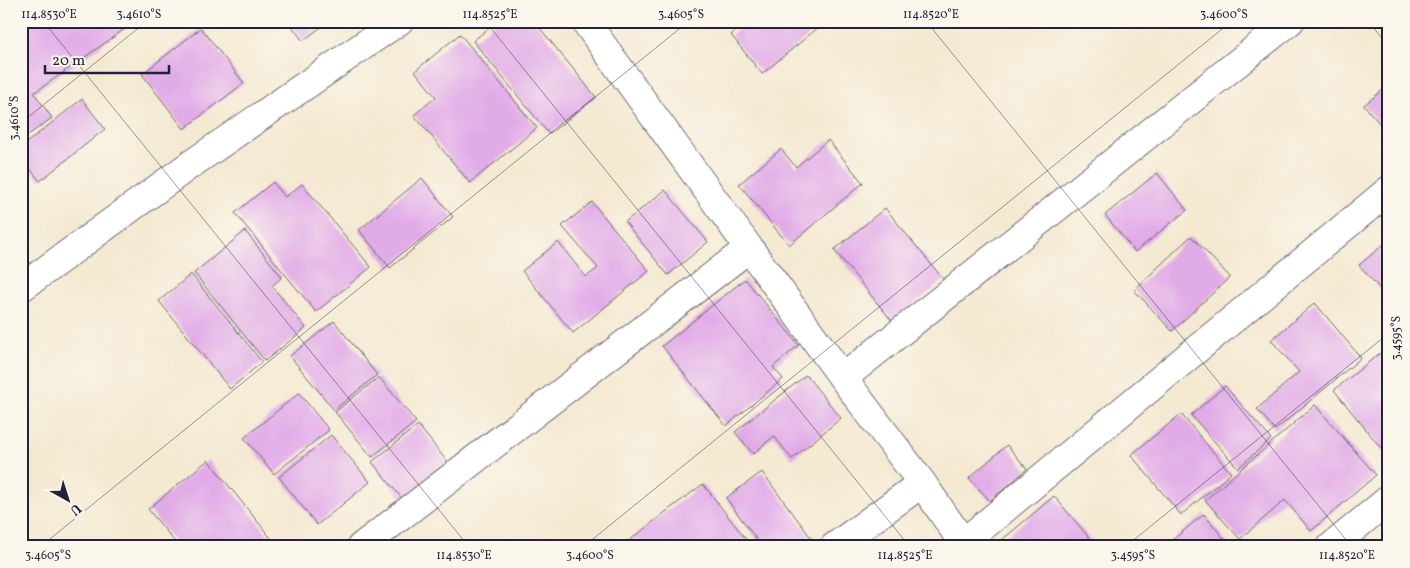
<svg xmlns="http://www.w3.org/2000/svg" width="1410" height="568" font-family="Vollkorn,serif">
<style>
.building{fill:#e1abe8}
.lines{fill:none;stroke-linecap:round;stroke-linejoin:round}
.minor-casing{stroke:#6c6870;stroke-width:30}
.minor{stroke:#fff;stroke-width:28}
.ticks{fill:none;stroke:#22223b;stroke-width:1;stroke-opacity:0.45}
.neatline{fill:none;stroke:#22223b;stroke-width:2}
.ticks-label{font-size:12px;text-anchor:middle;fill:#22223b}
</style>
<rect width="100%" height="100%" fill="#fbf7ec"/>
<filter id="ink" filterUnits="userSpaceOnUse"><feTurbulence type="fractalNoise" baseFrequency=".02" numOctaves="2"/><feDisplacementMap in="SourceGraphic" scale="10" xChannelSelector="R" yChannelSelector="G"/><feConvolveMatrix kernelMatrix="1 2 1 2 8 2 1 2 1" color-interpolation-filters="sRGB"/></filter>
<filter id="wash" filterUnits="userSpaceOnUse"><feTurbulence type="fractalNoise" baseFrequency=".0096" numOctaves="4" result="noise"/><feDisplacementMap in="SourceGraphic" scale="20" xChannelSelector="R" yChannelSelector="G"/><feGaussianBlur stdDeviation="1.12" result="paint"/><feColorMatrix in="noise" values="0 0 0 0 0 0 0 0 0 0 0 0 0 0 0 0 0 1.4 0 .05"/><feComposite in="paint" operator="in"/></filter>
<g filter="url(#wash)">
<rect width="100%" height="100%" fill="#f4e9d1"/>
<g id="blocks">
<g class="building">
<polygon points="21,21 136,21 34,93 52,118 21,140"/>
<polygon points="288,21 329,21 303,41"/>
<polygon points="497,21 534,21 596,97 549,134 473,41"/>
<polygon points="694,21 711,21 701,29"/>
<polygon points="749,21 826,21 762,74 731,35"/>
<polygon points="201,28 244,83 184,129 142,74"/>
<polygon points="460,34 537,128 470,183 414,115 436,97 415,71"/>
<polygon points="1389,85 1389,135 1364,105"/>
<polygon points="82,99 105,129 40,181 21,158 21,147"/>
<polygon points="828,140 863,183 789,245 739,184 781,149 796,167"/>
<polygon points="1157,173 1187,210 1135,252 1105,215"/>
<polygon points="422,178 453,217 390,268 359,230"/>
<polygon points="273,182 285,197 302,184 371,267 316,312 235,213"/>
<polygon points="665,190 708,242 668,275 625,222"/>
<polygon points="592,202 649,271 573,333 522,271 558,242 586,277 598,268 562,226"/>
<polygon points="885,208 944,280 892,321 834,250"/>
<polygon points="245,231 282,277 272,286 306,328 265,361 194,273"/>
<polygon points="1191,236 1230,277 1172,331 1134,290"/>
<polygon points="1389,240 1389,299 1359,265"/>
<polygon points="191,274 262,362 230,389 159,301"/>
<polygon points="745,279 799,345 773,367 783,379 726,426 662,346"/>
<polygon points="1315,303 1361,358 1275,430 1257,409 1299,372 1271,340"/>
<polygon points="334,321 377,375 334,410 290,356"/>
<polygon points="1389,346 1389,458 1334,390"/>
<polygon points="806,375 841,418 792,459 774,436 753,454 735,432"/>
<polygon points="379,377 416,422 372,457 335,412"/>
<polygon points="1225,386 1271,439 1238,468 1191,415"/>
<polygon points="299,393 329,430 274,474 244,438"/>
<polygon points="1315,405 1376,475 1311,531 1285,500 1240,539 1205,500"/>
<polygon points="1181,414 1231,473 1181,515 1131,455"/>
<polygon points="418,425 453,469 408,506 372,462"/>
<polygon points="331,435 370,482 317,525 279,477"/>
<polygon points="1007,445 1027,469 990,501 969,478"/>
<polygon points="208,460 278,547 179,547 148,509"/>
<polygon points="762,472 818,547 762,547 726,498"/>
<polygon points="703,484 752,547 621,547 663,514"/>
<polygon points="1054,496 1097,547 1007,547 1002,540"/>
<polygon points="1204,514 1231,547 1175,547 1171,541"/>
<polygon points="1389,542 1389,547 1377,547"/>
</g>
</g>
</g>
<g filter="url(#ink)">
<use href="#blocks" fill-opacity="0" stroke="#6c6870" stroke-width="1"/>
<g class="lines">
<defs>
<g id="minor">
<polyline points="585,21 843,378 922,483 966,547"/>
<polyline points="21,288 187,167 399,21"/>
<polyline points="843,378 1290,21"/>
<polyline points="963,543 1389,190"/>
<polyline points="361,547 749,248"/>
<polyline points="834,547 922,483"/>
<polyline points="1331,547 1389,499"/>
</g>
</defs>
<use href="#minor" class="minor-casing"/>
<use href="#minor" class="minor"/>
</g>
</g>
<path class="ticks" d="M 43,21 L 469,547M 485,21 L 910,547M 926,21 L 1352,547M 1368,21 L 1389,47M 21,123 L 147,21M 21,539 L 28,547M 40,547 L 689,21M 583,547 L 1232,21M 1125,547 L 1389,333"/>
<rect width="1410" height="568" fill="none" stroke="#fbf7ec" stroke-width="55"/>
<g transform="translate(68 500) rotate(141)" stroke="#fbf7ec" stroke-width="4" paint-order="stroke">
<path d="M0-4L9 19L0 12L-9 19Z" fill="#22223b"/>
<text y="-8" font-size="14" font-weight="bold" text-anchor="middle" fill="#22223b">U</text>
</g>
<path d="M45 65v8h124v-8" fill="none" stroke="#22223b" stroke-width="2.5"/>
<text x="52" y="65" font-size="15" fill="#22223b" stroke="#fbf7ec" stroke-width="4" paint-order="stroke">20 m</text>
<rect x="28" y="28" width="1354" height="512" class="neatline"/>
<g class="ticks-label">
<text x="49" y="18">114.8530°E</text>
<text x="139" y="18">3.4610°S</text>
<text x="490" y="18">114.8525°E</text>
<text x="681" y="18">3.4605°S</text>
<text x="931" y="18">114.8520°E</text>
<text x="1224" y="18">3.4600°S</text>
<text transform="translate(14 118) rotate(-90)" y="4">3.4610°S</text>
<text transform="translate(1396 338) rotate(-90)" y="4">3.4595°S</text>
<text x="48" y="559">3.4605°S</text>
<text x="464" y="559">114.8530°E</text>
<text x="590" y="559">3.4600°S</text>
<text x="905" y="559">114.8525°E</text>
<text x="1133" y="559">3.4595°S</text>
<text x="1347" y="559">114.8520°E</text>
</g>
</svg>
